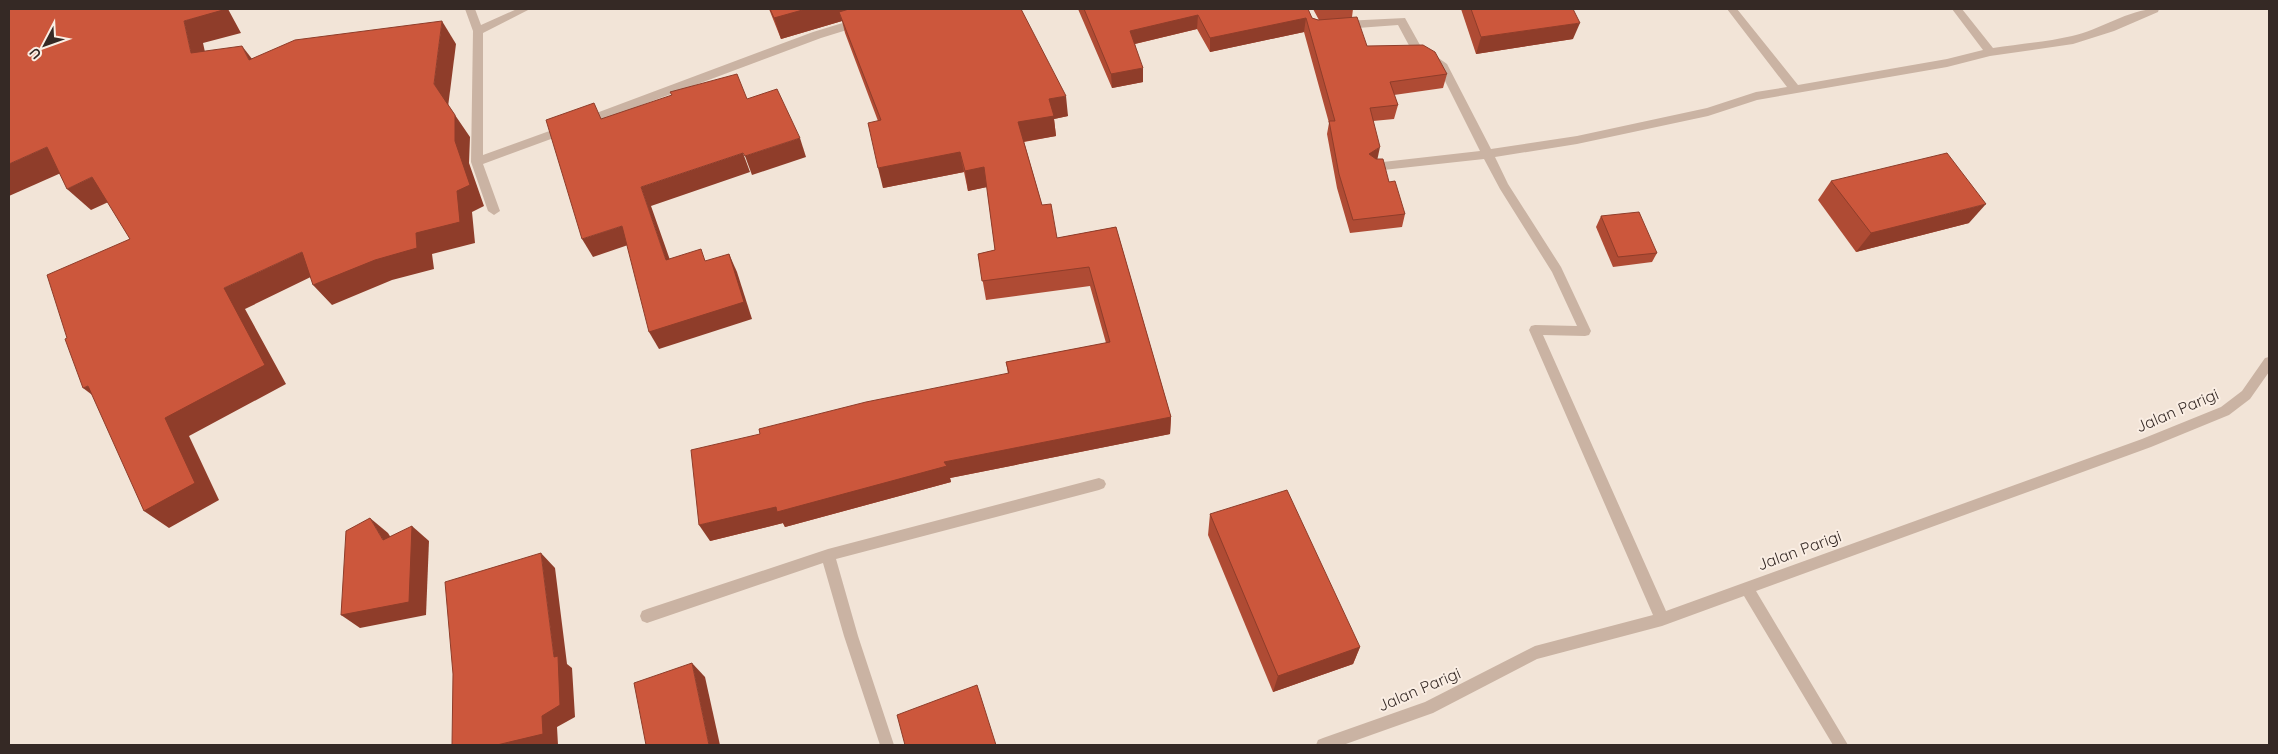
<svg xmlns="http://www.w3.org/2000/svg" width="2278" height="754" font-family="Quicksand,sans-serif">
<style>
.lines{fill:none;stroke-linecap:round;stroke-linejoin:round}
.minor{fill:#cab3a3;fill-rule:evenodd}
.wall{fill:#af4b34}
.shaded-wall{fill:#8f3d2a}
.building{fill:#cc573c;stroke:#8f3d2a}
.labels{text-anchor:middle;stroke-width:4;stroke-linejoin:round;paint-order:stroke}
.street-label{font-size:16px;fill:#352925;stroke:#faeee4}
</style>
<rect width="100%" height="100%" fill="#f2e4d7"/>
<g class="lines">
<g class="minor">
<polygon points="465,9 475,9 481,25 517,9 530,9 483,33 483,155 566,125 571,129 570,132 483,164 500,211 494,215 488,211 471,162 473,31"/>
<path d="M 1727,9 L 1737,9 L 1798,85 L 1947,59 L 1983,50 L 1952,9 L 1962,9 L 1993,48 C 2019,44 2046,42 2072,36 C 2100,30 2132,7 2159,9 L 2158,12 L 2114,31 L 2073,44 L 1990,56 L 1947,67 L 1757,100 L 1708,116 L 1577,144 L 1495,157 L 1508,184 L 1561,267 L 1591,331 L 1589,335 L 1585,336 L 1543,335 L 1666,611 L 2142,439 L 2221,407 L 2242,391 L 2265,358 L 2269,357 L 2269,372 L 2250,399 L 2229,415 L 2151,447 L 1756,591 L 1848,745 L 1833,745 L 1744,596 L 1662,626 L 1537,659 L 1433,713 L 1343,745 L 1316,745 L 1318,740 L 1323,738 L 1425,702 L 1535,646 L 1653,615 L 1529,330 L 1531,326 L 1535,325 L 1577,326 L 1552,272 L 1500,189 L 1484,159 L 1374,171 L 1370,170 L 1368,167 L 1370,164 L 1374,163 L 1480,151 L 1439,69 L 1412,51 L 1398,25 L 1344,29 L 1339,25 L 1344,21 L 1405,18 L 1420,45 L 1447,64 L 1491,149 L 1577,136 L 1707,108 L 1756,92 L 1787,87 Z"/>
<polygon points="859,18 864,22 863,25 821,38 591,124 583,124 582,121 583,118 813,32"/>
<polygon points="1099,478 1104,480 1106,484 1104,488 1099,490 836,559 858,636 894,745 880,745 844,636 823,563 647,623 642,621 640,616 642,611 647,609 828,549"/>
</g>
</g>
<g class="wall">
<polygon points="769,9 1021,9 1068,116 1054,119 1056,136 1024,142 1042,205 1057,238 1116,227 1171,417 1170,434 950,478 951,482 785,527 783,523 710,541 760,434 1008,374 1006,362 1106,343 1090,286 986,300 978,254 995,250 987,187 968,191 964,172 883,188 878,121 845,33 842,21 781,39"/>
<polygon points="1078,9 1308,9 1312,18 1319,20 1313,9 1353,9 1352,17 1367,46 1447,74 1443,88 1394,95 1398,105 1394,119 1373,121 1377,159 1405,214 1402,227 1350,233 1337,188 1327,134 1329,123 1304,32 1210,52 1197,29 1135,44 1143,82 1112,88"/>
<polygon points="1461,9 1573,9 1573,39 1476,54"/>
<polygon points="1831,181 1969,223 1856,252 1818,200"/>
<polygon points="1601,216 1657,253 1652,262 1613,267 1596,227"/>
<polygon points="1210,514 1360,647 1353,664 1273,692 1208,535"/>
</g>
<g class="shaded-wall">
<polygon points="222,9 228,9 241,33 203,43 210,75 191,53 184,21"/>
<polygon points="806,9 884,9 839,12 842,21 781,39 774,18"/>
<polygon points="1198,15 1197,29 1130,45 1130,31"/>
<polygon points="1306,18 1304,32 1210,52 1210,38"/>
<polygon points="442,21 456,44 448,107 434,84"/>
<polygon points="1580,23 1573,39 1476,54 1481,37"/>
<polygon points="242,46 260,69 249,60"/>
<polygon points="1143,68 1143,82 1112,88 1111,74"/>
<polygon points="1066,96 1068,116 1054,119 1056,136 1021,142 1018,122 1049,99"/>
<polygon points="455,115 470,137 469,163 484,206 472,212 475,243 432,254 434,269 392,280 332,305 313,285 416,233 457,191 455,141"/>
<polygon points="800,138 806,157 752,175 745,156"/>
<polygon points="47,147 70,169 9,196 9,164"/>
<polygon points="1380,147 1377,161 1369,154"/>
<polygon points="960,152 964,172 883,188 878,168"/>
<polygon points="743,153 750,172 651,206 676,277 666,260 641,187"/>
<polygon points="984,167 987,187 968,191 965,171"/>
<polygon points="92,177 115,199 91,210 67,189"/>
<polygon points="1986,204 1969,223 1856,252 1871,233"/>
<polygon points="622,226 631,244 593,257 582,239"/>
<polygon points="302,252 321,272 245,309 286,384 189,436 219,500 169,528 144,511 165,418 224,288"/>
<polygon points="729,254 737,272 752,319 659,349 649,332"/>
<polygon points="88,386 108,407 83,388"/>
<polygon points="1171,417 1170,434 950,478 951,482 785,527 783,523 710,541 699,525 944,462"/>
<polygon points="370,518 388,533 401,554 383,540"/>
<polygon points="412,526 429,541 426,615 360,628 341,615"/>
<polygon points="541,553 555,568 567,664 572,668 575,717 557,727 558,745 497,745 542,716 554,657"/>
<polygon points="1360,647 1353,664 1273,692 1278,676"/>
<polygon points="692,663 705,677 720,745 709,745"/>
</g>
<g class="building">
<polygon points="9,9 222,9 223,10 184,21 191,53 242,46 249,60 295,40 442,21 434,84 455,115 455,141 470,185 457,191 460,222 416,233 417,248 375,260 313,285 302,252 224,288 265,365 165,418 195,483 144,511 88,386 83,388 65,339 67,338 47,275 130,239 92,177 67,189 47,147 9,164"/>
<polygon points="770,9 806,9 774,18"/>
<polygon points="849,9 1021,9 1066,96 1049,99 1054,116 1018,122 1042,205 1051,204 1057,238 1116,227 1171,417 944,462 947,466 777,512 776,507 699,525 691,450 760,434 759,429 866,402 1009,373 1006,362 1110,342 1089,267 982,281 978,254 995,250 984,167 965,171 960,152 878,168 868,123 881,120 839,12"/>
<polygon points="1084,9 1308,9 1312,18 1318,20 1357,17 1367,46 1423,45 1435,52 1447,74 1390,82 1398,105 1370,108 1380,147 1369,154 1376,159 1383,159 1389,182 1395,181 1405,214 1353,220 1339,174 1329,121 1335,121 1306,18 1210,38 1198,15 1130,31 1143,68 1111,74"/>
<polygon points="1471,9 1573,9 1580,23 1481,37"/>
<polygon points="737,74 747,99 777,89 800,138 745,156 743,153 641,187 666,260 701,249 705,261 729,254 744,302 649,332 622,226 582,239 546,120 594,103 601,119 672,95 670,92"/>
<polygon points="1947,153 1986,204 1871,233 1831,181"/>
<polygon points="1639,212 1657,253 1618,257 1601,216"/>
<polygon points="1287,490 1360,647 1278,676 1210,514"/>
<polygon points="370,518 383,540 412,526 409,602 341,615 346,531"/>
<polygon points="541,553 554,657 558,656 560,705 542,716 543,734 497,745 452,745 453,674 445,582"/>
<polygon points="692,663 709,745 646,745 634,683"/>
<polygon points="977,685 996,745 905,745 897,715"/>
</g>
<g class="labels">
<g class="street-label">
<text transform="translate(2177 410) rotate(-23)" y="6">Jalan Parigi</text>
<text transform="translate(1799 550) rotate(-20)" y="6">Jalan Parigi</text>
<text transform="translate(1419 689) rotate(-23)" y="6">Jalan Parigi</text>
</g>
</g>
<rect width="2278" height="754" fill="none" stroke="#352925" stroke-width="20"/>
<g transform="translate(45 45) rotate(229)" stroke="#faeee4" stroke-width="4" paint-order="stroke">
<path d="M0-4L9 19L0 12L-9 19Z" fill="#352925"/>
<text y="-8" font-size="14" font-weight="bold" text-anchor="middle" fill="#352925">U</text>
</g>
</svg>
